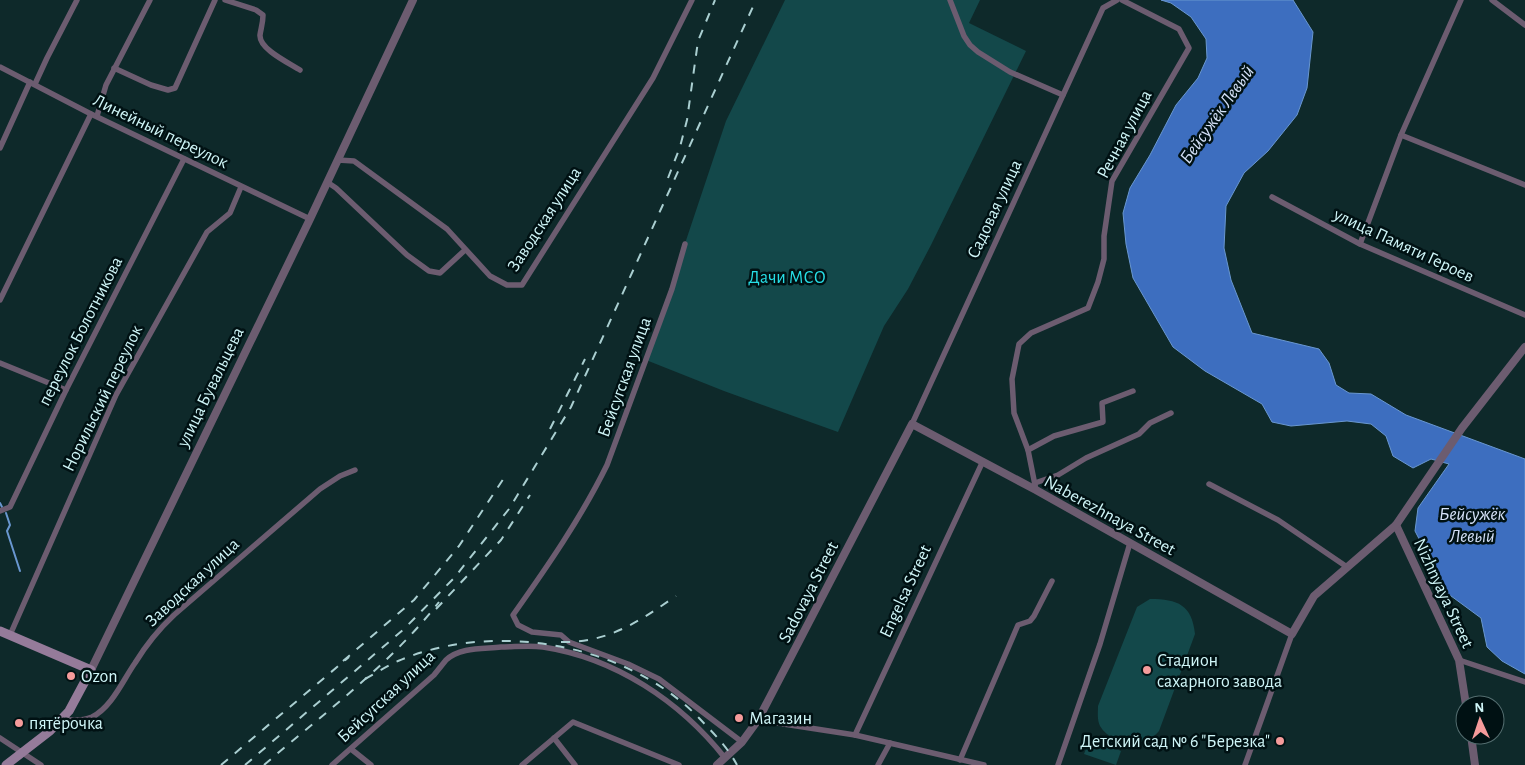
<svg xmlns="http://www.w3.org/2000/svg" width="1525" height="765" font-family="'Alegreya Sans',sans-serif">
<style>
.green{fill:#13484a}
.water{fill:#3d6ebf;stroke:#6997d0}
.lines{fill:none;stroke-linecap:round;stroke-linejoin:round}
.stream{stroke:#6997d0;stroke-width:2}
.minor{stroke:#6c5c70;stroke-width:5.5}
.tertiary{stroke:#6c5c70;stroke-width:8}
.secondary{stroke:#957b9a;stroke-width:9}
.rail{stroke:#aacfd1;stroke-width:2;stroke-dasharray:9 9;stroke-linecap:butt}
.poi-dot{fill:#f59b9b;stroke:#001113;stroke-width:2}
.labels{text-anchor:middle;stroke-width:5;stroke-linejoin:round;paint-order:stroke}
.street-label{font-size:18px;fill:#cff6f8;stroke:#001113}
.park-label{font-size:18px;fill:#26dee6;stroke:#001113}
.poi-label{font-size:18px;fill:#cff6f8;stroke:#001113;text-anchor:start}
.water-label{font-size:19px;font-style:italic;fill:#d4e1f7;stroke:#001113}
</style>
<rect width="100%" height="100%" fill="#0e292a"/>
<g class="green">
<polygon points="785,0 980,0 969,23 1026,51 931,245 908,289 884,326 838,432 724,391 646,360 726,121"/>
<path d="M 1150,599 C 1178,599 1192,605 1195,634 L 1159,731 C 1145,749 1112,746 1100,726 C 1097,719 1098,713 1098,706 L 1137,607 Z"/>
<polygon points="1090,738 1121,751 1116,765 1084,754"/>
</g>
<polygon class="water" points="1161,0 1293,0 1313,32 1307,88 1297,115 1268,151 1244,173 1226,206 1224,248 1231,280 1252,333 1319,349 1329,363 1336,385 1349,393 1371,394 1406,415 1525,459 1525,674 1502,661 1487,647 1481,618 1447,593 1415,531 1418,508 1449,464 1431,459 1413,468 1393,456 1386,436 1371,424 1347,421 1291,426 1272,422 1262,404 1205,371 1173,347 1133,278 1126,244 1123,213 1130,188 1150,155 1176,105 1198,78 1207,58 1206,39 1191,17 1171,3"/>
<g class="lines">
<g class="stream">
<polyline points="0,503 2,507"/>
<polyline points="6,513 10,525 7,531 20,571"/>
</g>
<g class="minor">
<path d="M 225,0 L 256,10 L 263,15 C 263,23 261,28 260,35 C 259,49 289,63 300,70"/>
<polyline points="950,0 964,36 970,45 978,52 1010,72 1063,95"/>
<polyline points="1492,0 1525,25"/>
<polyline points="0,67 91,114 310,219"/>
<polyline points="114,68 151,85 168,90 175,88 215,0"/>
<polyline points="35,84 47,58 77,0"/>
<polyline points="97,116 106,85 150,0"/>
<polyline points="1401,135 1525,185"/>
<polyline points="0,148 30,82"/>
<polyline points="338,160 354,161 447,229 490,276 507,285 522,285 653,78 692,0"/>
<polyline points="327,182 336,188 407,255 429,271 440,273 465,250"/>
<polyline points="1272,197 1360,244 1525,315"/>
<path d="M 685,244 L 672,289 L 607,465 C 581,518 547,567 513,615 L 518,625 L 532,632 L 561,635 L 569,642 L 628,664 L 659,679 L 742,742"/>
<polyline points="1360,244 1401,135 1461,0"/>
<polyline points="0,300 91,114"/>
<polyline points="0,363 66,390"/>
<polyline points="912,424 1103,8 1117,0"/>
<polyline points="1028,450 1054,436 1103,422 1102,403 1133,391"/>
<polyline points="1035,483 1058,475 1086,458 1139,434 1150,423 1171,413"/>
<polyline points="1209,484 1278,520 1347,567"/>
<polyline points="1036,490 1028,450 1014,413 1012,379 1019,344 1031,333 1088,308 1098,282 1104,259 1104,236 1112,181 1189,48 1179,29 1122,0"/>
<polyline points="0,511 10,507 66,390 184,159"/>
<polyline points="10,635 116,395 207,232 230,213 241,187"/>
<polyline points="1459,660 1525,682"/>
<path d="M 62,719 C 73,721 82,721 92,717 C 112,707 123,680 135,663 C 146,645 159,629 174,615 L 320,489 L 340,476 L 355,470"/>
<polyline points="758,720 855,735 984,765"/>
<polyline points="855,735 983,461"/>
<polyline points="0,738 41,765"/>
<polyline points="554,738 575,765"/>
<polyline points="351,749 371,765"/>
<polyline points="960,760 1018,625 1030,621 1034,616 1052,581"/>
<path d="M 332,765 L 434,675 C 438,670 442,665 446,660 C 460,647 483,649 501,647 C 514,647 529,645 543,647 C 615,658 680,701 725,758"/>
<polyline points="522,765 573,722 679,765"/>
<polyline points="878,765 890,743"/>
<polyline points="1058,765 1100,644 1130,543"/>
<polyline points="1245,765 1292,634"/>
</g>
<g class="tertiary">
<polyline points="1396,525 1459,660 1466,705"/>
<polyline points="91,670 310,219 413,0"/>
<polyline points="1471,735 1475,765"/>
<polyline points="717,765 742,742 758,720 912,424 1036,490 1292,634 1314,596 1396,525 1462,428 1525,347"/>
</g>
<polyline class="secondary" points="0,631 91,670 69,711 50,731 6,765"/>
<g class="rail">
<polyline points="668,178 680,147 687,120 698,41 715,0"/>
<polyline points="550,429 585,359"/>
<polyline points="436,609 501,540 530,495"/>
<path d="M 561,642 C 608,643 638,622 676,596"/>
<polyline points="343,661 414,600 459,546 504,478"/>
<path d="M 365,679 C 376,673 387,666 398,661 C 494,620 626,643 699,718 C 713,733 727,746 737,765"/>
<polyline points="221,765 349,657"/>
<polyline points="245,765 404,629 454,578 509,509 571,407 756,0"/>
<path d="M 264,765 C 324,713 390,665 439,602"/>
</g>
</g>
<g class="poi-dot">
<circle cx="1147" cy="670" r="5"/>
<circle cx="71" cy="676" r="5"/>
<circle cx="739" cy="718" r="5"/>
<circle cx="19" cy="723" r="5"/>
<circle cx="1280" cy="741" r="5"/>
</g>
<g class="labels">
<g class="street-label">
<text transform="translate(161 131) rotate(26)" y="6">Линейный переулок</text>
<text transform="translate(1124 134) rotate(-62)" y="6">Речная улица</text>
<text transform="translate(994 209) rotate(-65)" y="6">Садовая улица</text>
<text transform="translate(544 219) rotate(-57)" y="6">Заводская улица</text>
<text transform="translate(1404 245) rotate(25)" y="6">улица Памяти Героев</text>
<text transform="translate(80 331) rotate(-63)" y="6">переулок Болотникова</text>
<text transform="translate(624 377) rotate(-70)" y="6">Бейсугская улица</text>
<text transform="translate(210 387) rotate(-64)" y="6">улица Бувальцева</text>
<text transform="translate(102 398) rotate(-64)" y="6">Норильский переулок</text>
<text transform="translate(1110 515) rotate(29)" y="6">Naberezhnaya Street</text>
<text transform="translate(192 582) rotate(-43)" y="6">Заводская улица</text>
<text transform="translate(905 591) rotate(-65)" y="6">Engelsa Street</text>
<text transform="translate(808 592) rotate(-63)" y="6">Sadovaya Street</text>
<text transform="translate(1444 593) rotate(65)" y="6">Nizhnyaya Street</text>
<text transform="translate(386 696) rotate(-43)" y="6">Бейсугская улица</text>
</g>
<g class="park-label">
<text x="787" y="283">Дачи МСО</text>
</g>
<g class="poi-label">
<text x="1157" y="666">Стадион<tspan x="1157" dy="21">сахарного завода</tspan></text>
<text x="81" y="682">Ozon</text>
<text x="749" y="724">Магазин</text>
<text x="29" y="729">пятёрочка</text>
<text x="1270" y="747" text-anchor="end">Детский сад № 6 "Березка"</text>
</g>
<g class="water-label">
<text transform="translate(1216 114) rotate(-55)" y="7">Бейсужёк Левый</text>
<text x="1472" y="520">Бейсужёк<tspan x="1472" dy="22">Левый</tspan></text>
</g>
</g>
<g transform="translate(1480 720) rotate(357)"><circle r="24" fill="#001113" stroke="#536d6f"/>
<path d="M0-4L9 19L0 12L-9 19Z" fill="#f59b9b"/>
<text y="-8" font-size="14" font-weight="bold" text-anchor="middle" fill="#cff6f8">N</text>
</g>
</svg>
